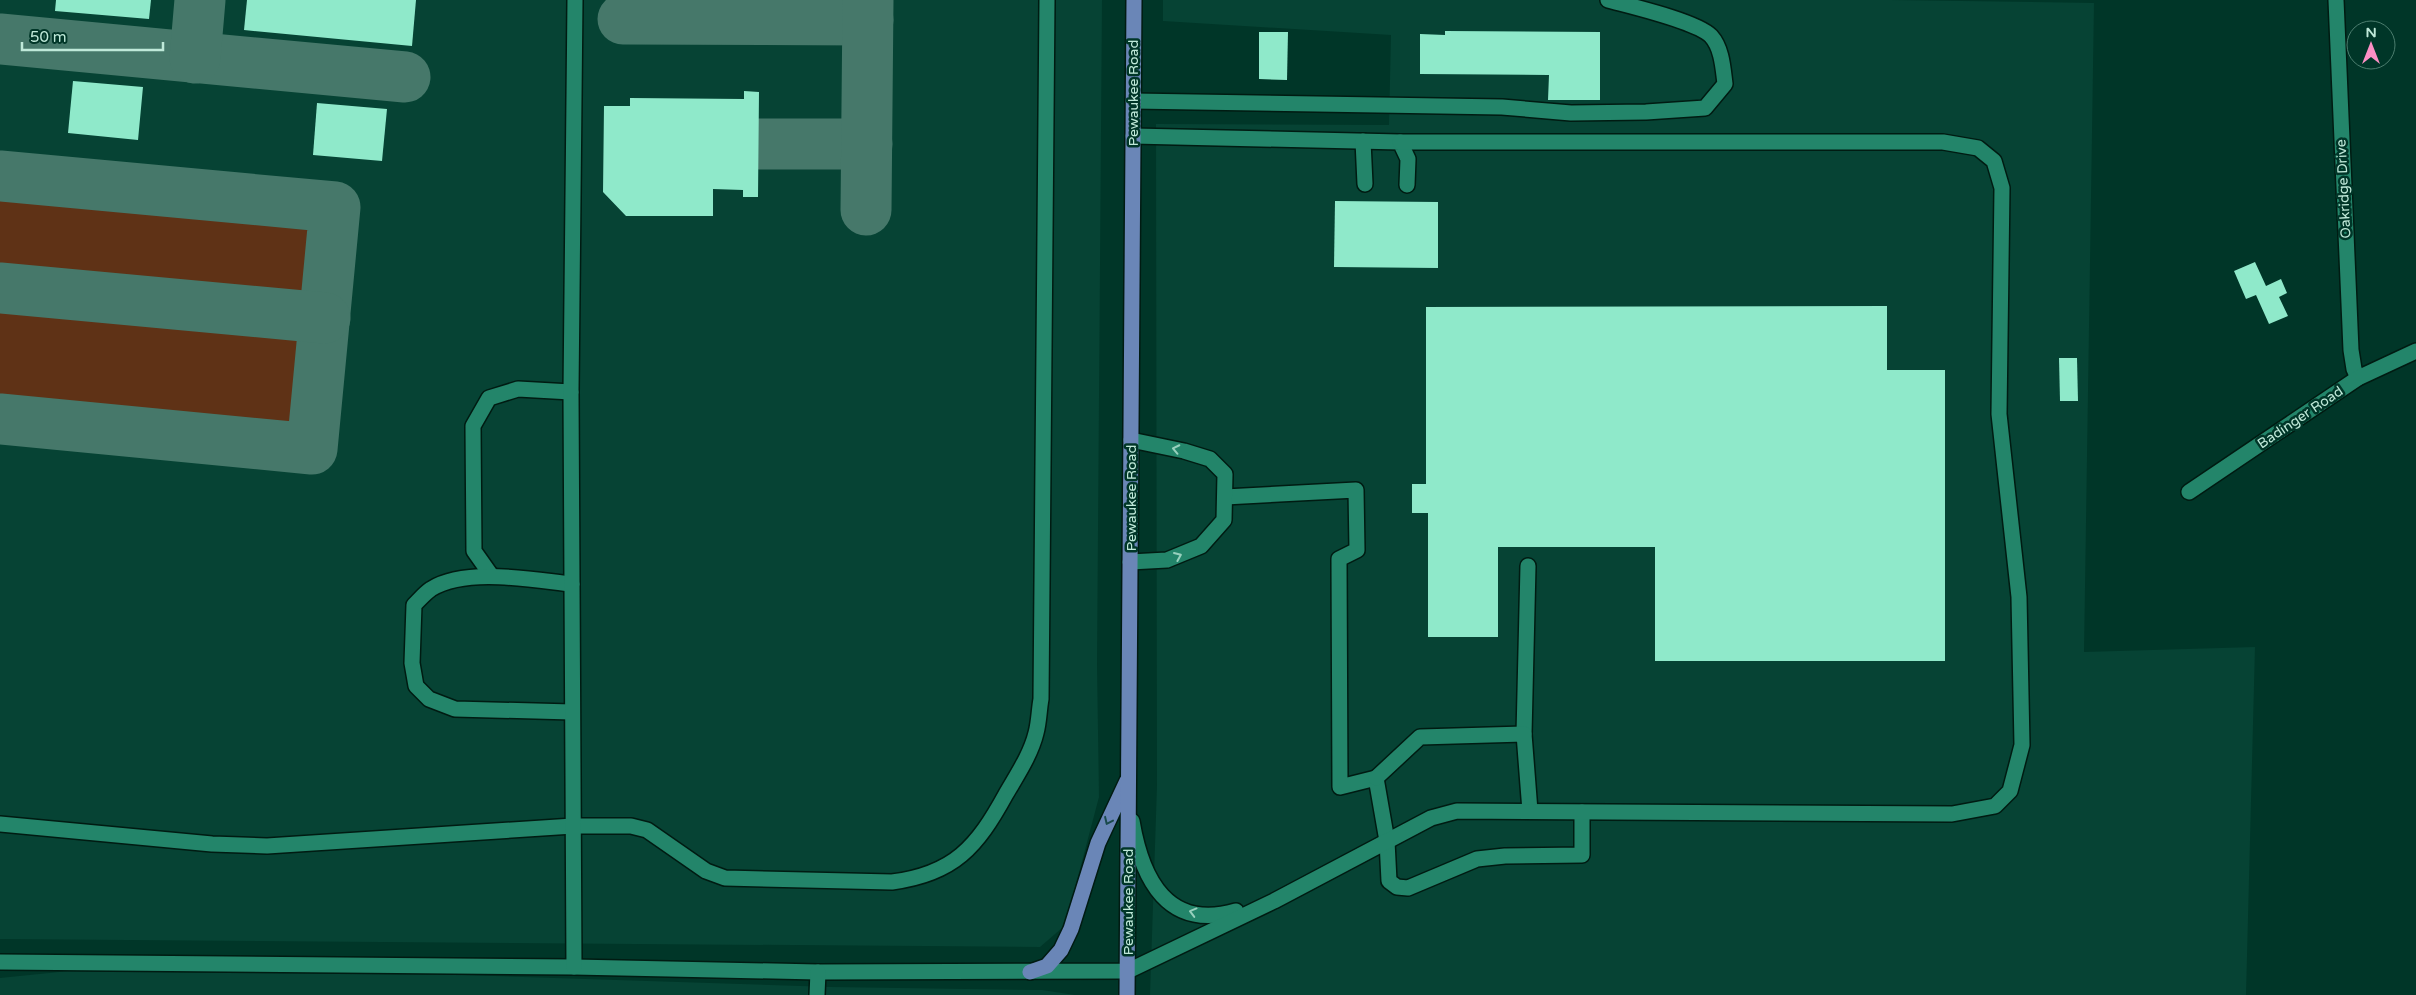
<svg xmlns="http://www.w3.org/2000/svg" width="2416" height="995" font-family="'Varela Round',sans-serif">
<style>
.built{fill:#064334}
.green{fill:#5f3216}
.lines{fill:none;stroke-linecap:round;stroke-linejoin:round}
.taxiway{stroke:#46786a;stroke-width:51}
.building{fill:#8fe9ca}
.minor-casing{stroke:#001b12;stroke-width:18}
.major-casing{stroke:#001b12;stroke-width:18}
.minor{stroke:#23856a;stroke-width:15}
.major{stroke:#6a86b7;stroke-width:15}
.oneway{stroke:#98d0bd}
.oneway2{stroke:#1a4a4c}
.labels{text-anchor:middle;stroke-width:5;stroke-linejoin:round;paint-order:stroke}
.street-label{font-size:14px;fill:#bfe9d9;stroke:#003628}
</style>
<rect width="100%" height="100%" fill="#003628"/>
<g class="built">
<polygon points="0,0 1102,0 1097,664 1099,797 1072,899 1062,928 1040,947 0,939"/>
<polygon points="1163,0 1892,0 2094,3 2084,652 2255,647 2246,995 1150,995 1157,786 1156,124 1389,125 1391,35 1163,21"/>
<polygon points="69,971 465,975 832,987 1042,990 1075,995 0,995 0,978"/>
</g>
<g class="green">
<path d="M 0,187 L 308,215 C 313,219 318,223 320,229 C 323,241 319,291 310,299 C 306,303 301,303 295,304 L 0,277 Z"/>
<path d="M 0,300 L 297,326 L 305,331 L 312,348 L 305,413 C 300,424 294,427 283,428 L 0,404 Z"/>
</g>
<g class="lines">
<g class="taxiway">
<polyline points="623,19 868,20"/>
<polyline points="0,39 405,77"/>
<polyline points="195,58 200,0"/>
<polyline points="759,144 867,144"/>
<polyline points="0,176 335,207 312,449 0,419"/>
<polyline points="866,210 868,0"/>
<polyline points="0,288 325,318"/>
</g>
</g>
<g class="building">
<polygon points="56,0 151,0 149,19 55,11"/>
<polygon points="247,0 416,0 412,46 244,30"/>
<polygon points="1445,31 1600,32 1600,100 1548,100 1549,75 1420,74 1420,34 1445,35"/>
<polygon points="1259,32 1288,32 1287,80 1259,79"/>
<polygon points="73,81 143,87 138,140 68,133"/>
<polygon points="744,91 759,92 758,197 743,197 743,190 713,189 713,216 626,216 603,192 604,106 630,106 630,98 744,99"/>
<polygon points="317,103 387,109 382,161 313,155"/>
<polygon points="1335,201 1438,202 1438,268 1334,267"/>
<polygon points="2255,262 2266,286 2281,279 2287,293 2279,297 2288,316 2269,324 2256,295 2246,299 2234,271"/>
<polygon points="1887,306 1887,370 1945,370 1945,661 1655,661 1655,547 1498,547 1498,637 1428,637 1428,513 1412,513 1412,484 1426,484 1426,307"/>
<polygon points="2059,358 2077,358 2078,401 2060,401"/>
</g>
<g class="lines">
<defs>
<g id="minor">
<polyline points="2336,0 2351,350 2354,369 2358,378"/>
<path d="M 1133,101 L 1502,107 L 1571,113 L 1646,112 L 1705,108 L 1725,84 C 1723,68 1722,48 1711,36 C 1696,21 1630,6 1608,0"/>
<polyline points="1133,136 1400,142 1408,159 1407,185"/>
<polyline points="1363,141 1365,184"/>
<polyline points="2189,492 2358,378 2416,351"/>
<polyline points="1225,497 1356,490 1357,550 1339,559 1340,787 1376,778 1387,841 1389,881 1397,887 1408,888 1477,859 1505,856 1582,855 1582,812"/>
<polyline points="1130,562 1167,560 1201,546 1224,520 1225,474 1210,459 1184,451 1131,440"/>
<polyline points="491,575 474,551 473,426 489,398 518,389 571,392"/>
<path d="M 572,584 C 533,580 466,567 431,589 C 425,593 419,600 414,605 L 412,663 L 416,686 L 429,699 L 455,709 L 572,712"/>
<polyline points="1524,734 1528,566"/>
<polyline points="1376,778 1420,737 1524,734 1530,811"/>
<path d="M 1132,821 C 1142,880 1168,931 1236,911"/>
<path d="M 0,824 L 212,844 L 267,846 L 573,826 L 631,826 L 647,830 L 706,871 L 725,878 L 892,882 C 954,874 977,847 1006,794 C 1017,775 1031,754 1036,733 C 1039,722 1039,710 1041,699 L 1047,0"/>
<polyline points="0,962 574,967 818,972 1128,971 1274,901 1431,818 1457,811 1952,814 1995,806 2010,791 2022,745 2019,597 1999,414 2002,188 1994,161 1978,148 1943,142 1400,142"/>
<polyline points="574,967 571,392 575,0"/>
<polyline points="817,995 818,972"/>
</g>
<g id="major">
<polyline points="1030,972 1047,966 1061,950 1071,929 1098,843 1127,781"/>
<polyline points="1127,995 1134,0"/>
</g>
</defs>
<use href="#minor" class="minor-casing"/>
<use href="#major" class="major-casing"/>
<use href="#minor" class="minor"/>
<use href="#major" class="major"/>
</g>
<defs><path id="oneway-chevron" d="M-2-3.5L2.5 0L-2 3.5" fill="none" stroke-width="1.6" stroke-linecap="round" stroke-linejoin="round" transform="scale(1.25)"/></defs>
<g class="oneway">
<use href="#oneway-chevron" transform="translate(1176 449) rotate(-168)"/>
<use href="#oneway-chevron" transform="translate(1178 556) rotate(-23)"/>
<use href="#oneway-chevron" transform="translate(1193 912) rotate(-165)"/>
</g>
<use class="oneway2" href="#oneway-chevron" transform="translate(1108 821) rotate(115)"/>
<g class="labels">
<g class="street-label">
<text transform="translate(1133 93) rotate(-90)" y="5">Pewaukee Road</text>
<text transform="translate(2343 189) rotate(-93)" y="5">Oakridge Drive</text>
<text transform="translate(2300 417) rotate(-34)" y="5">Badinger Road</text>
<text transform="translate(1131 498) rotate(-90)" y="5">Pewaukee Road</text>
<text transform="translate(1128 902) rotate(-90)" y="5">Pewaukee Road</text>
</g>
</g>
<g transform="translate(2371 45)"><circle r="24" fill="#003628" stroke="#4c7e6f"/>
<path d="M0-4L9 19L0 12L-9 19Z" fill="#fb8fc4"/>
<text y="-8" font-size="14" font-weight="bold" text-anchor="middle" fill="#bfe9d9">N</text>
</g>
<path d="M22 42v8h141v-8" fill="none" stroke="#bfe9d9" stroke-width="2.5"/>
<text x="30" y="42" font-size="15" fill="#bfe9d9" stroke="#003628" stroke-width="4" paint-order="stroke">50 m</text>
</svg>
